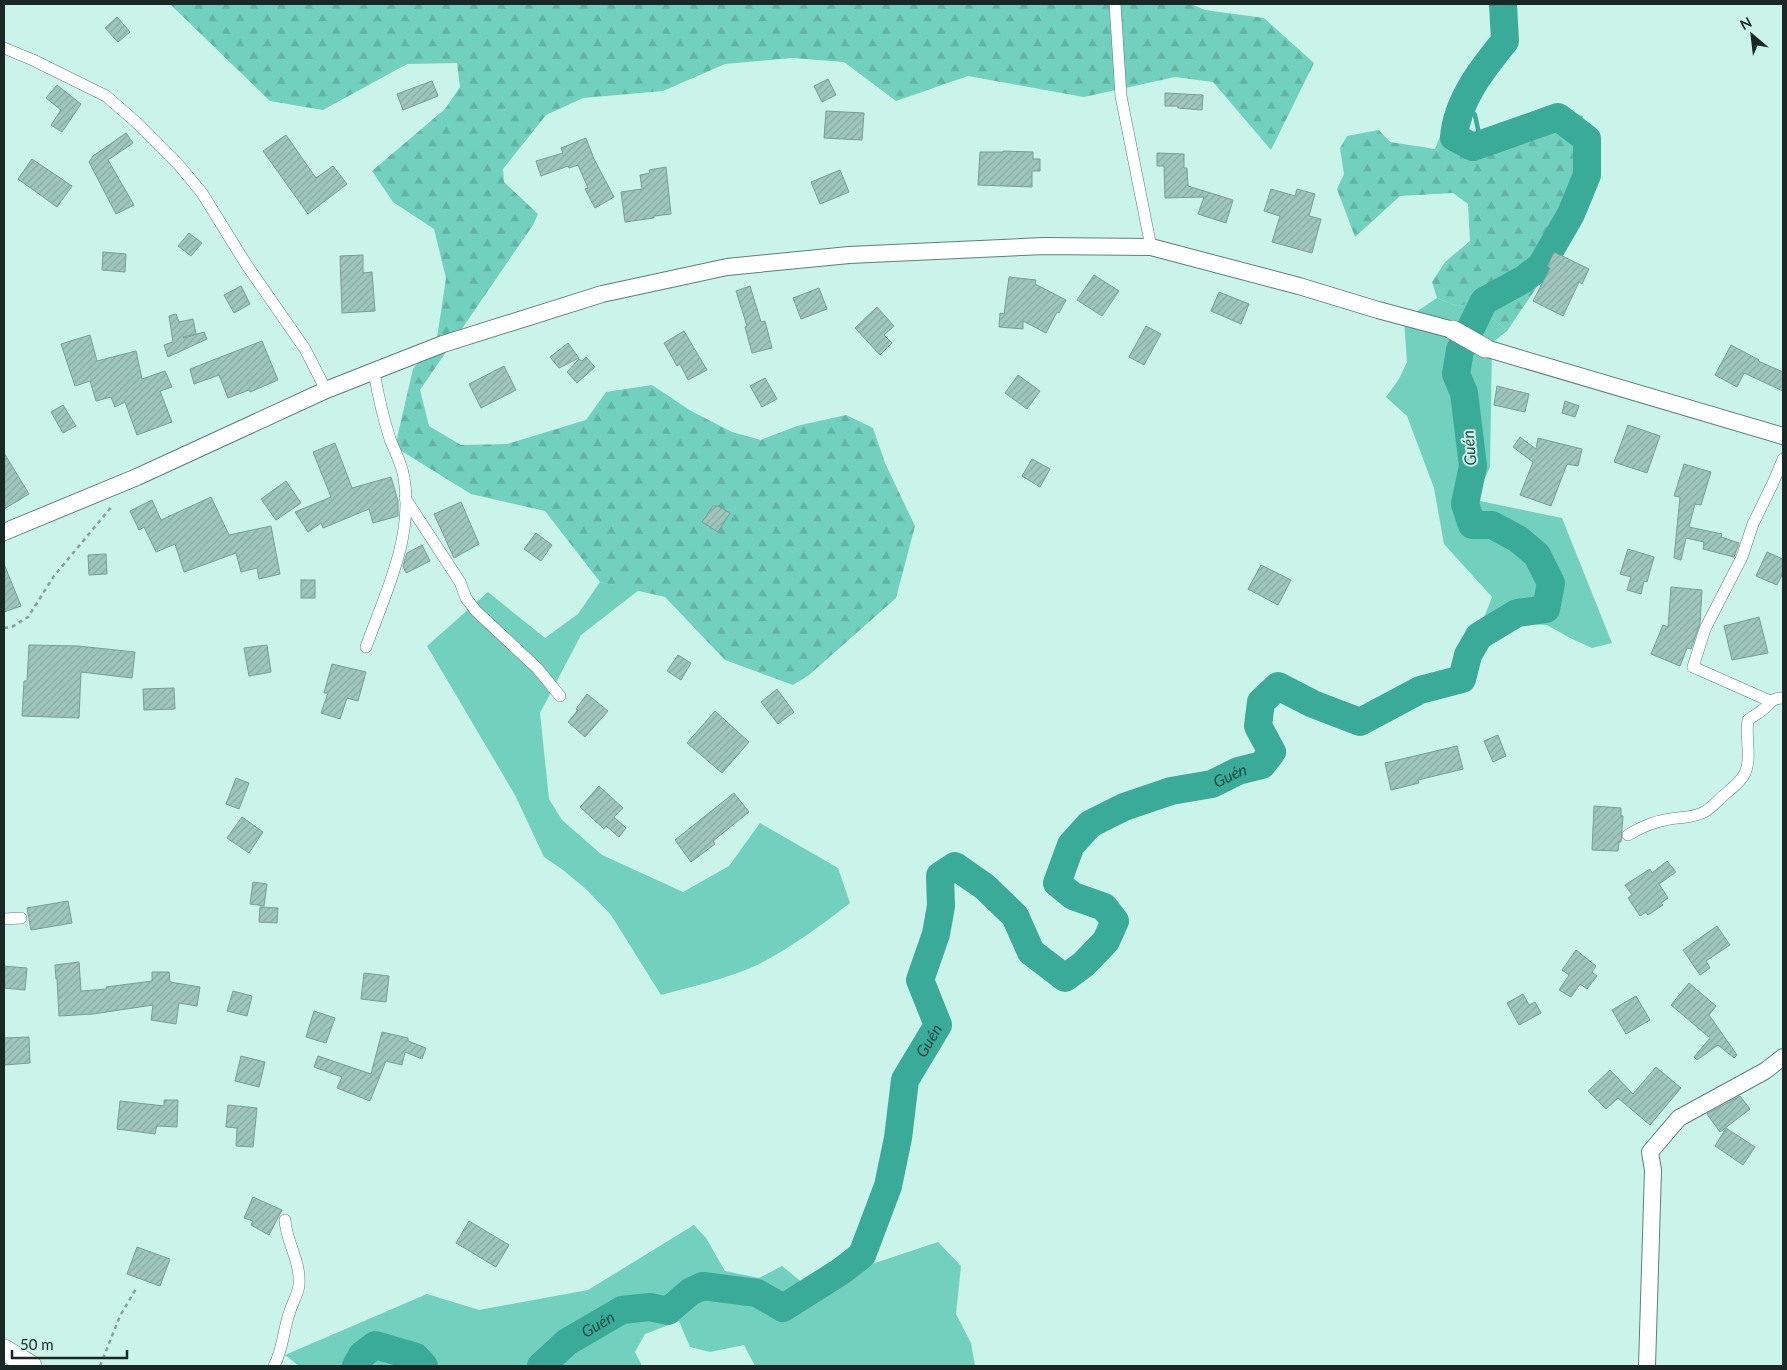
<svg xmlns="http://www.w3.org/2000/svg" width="1787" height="1370" font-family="Lato,sans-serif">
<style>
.grass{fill:#71d0be}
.forest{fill:url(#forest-firs)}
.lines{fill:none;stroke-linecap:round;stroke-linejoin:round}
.stream{stroke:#3aab99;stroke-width:4.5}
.river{stroke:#3aab99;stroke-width:28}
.building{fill:url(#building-hatch);stroke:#789e96}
.street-casing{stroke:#5b8179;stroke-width:12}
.secondary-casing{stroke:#5b8179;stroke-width:18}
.primary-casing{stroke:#5b8179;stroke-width:20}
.highway-casing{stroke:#5b8179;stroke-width:22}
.path{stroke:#83a29a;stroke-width:2.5;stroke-dasharray:4 4;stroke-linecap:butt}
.street{stroke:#fff;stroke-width:11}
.secondary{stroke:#fff;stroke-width:16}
.primary{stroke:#fff;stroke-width:19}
.highway{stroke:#fff;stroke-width:21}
.labels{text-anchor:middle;stroke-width:4;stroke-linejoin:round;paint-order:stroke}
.water-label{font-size:16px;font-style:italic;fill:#1b4b43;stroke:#caf3e9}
</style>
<defs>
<pattern id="forest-firs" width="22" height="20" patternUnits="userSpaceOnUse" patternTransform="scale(1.25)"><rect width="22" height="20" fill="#71d0be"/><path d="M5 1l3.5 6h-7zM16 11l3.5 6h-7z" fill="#61b3a3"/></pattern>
<pattern id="building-hatch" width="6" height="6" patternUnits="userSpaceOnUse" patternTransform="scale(1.25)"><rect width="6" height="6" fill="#9ec6bd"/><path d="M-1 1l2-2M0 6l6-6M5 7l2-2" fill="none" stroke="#88aaa2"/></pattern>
</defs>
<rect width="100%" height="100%" fill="#caf3e9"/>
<g class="grass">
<polygon points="1437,298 1457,306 1475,303 1507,331 1492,343 1490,467 1475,500 1562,518 1612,643 1592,648 1570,638 1547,625 1523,624 1480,628 1492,597 1444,544 1434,488 1407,416 1386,397 1399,379 1407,362 1404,320"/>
<path d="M 600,582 L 639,590 L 581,635 L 540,713 L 549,799 L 562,820 L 602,855 L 683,892 L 729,866 L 760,823 L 838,868 L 850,903 C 820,926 791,948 757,965 C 727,979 693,986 661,995 L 611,915 L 586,889 L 563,870 L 544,857 L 515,795 L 427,646 L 488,592 L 545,638 L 578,614 Z"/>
<polygon points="694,1225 706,1238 725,1271 759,1278 782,1266 821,1298 866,1266 938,1242 961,1266 956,1314 971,1343 975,1366 755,1366 744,1345 710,1352 690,1347 679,1321 645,1334 635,1352 642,1366 299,1366 285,1355 427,1294 479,1310 588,1290"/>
</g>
<g class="forest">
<polygon points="170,4 1191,4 1205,10 1264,18 1314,63 1271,150 1213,82 1175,77 1084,97 968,76 896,101 844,62 792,58 725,64 663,91 583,98 546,115 503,169 504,182 538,214 533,225 420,390 429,426 461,445 507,444 586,420 606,392 652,385 691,411 732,432 761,440 797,426 846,415 873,428 885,463 915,526 896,598 809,675 793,685 725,660 665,597 600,582 545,511 471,494 395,447 413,369 437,338 446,278 434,229 393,202 372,171 445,109 460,87 457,63 407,64 323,110 270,101"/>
<polygon points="1560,108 1583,116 1576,147 1580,173 1572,235 1507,331 1475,303 1457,306 1437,298 1432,282 1445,262 1470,241 1468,204 1453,193 1400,196 1355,237 1337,189 1344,174 1340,148 1347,136 1379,130 1390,142 1435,149 1441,134 1485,133 1519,123"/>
</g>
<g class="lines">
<polyline class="stream" points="1465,101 1475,115 1479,134 1473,147"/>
<g class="river">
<polyline points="356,1366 362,1355 375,1345 416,1357 424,1366"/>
<path id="s1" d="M 541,1366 L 567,1342 L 622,1310 L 650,1307 L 668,1311 L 690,1292 L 703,1286 L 757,1293 L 783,1308 L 840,1272 L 862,1255 L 888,1186 L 898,1138 L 905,1080 L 938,1025 L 920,980 L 936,934 L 941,906 L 940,876 L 955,866 L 985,887 L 1015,916 L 1031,952 L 1065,978 L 1084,964 L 1106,941 L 1115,921 L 1104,907 L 1073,896 L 1057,883 L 1071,845 L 1090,824 L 1124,807 L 1171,791 L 1212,784 L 1238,771 L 1262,765 L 1272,752 L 1258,726 L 1261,702 L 1278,686 L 1313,704 L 1360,722 L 1420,690 L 1462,679 L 1468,655 L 1479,636 L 1517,613 L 1546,609 L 1551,583 L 1537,555 L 1518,539 L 1492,525 L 1472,525 L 1465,504 L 1473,466 L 1464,393 L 1456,374 L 1460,350 L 1484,301 L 1524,279 L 1541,266 L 1571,214 L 1587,175 L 1587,139 L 1558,117 L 1473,147 L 1454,137 C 1457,101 1482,69 1505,41 L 1503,4"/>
</g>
</g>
<g class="building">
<polygon points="117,17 130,32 118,42 105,28"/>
<polygon points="828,79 836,95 822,102 814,86"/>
<polygon points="432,81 438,96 403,110 397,94"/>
<polygon points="57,85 81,104 62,132 51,125 61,110 46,98"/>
<polygon points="1165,93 1203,95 1202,110 1178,108 1178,106 1165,106"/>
<polygon points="826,111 864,113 862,140 824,138"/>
<polygon points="126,133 133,143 108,160 134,205 116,214 89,162 93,156"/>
<polygon points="286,135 316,178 333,166 347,184 308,214 263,151"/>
<polygon points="586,138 594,159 614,197 595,208 585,189 588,188 578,165 569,168 568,166 541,176 536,161 563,153 561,148"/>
<polygon points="1003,151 1033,152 1033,159 1040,159 1040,171 1032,171 1032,187 978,185 980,152 1003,152"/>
<polygon points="1157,153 1184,154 1184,168 1187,168 1188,186 1233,200 1226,223 1198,214 1204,197 1165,198 1164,166 1157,166"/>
<polygon points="32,159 72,186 57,207 18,179"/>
<polygon points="666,167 671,214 654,216 654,218 625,222 621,192 642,189 640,175 650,173 649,170"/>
<polygon points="840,170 849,192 820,204 811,182"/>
<polygon points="1271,189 1295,196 1297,189 1315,194 1309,216 1321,219 1312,253 1272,242 1280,216 1264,211"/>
<polygon points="189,233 202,243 191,256 178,246"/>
<polygon points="103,252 126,254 125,272 102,270"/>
<polygon points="1554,252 1589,269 1582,284 1579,282 1563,316 1533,301 1550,268 1547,267"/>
<polygon points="363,255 363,273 372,272 375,311 342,313 340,256"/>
<polygon points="1094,275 1119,291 1102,316 1077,300"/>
<polygon points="1009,277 1036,280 1035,284 1066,300 1059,313 1057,312 1046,333 1023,321 1023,329 999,327 1000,313 1004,314"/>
<polygon points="241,286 250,304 234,313 224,295"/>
<polygon points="750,286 761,322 765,321 772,348 752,353 745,327 747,326 736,291"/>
<polygon points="819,288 827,309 801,319 793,298"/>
<polygon points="1219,292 1249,304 1241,324 1211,311"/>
<polygon points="877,307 894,326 884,335 892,343 880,355 855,328"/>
<polygon points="176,314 179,322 193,319 196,334 183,337 184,338 204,332 207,339 168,357 164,345 173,342 169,316"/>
<polygon points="1146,326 1161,334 1144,365 1129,357"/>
<polygon points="684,331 707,370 688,380 680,364 677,366 664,343"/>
<polygon points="90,335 97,361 136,351 142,379 165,371 172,387 160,391 172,422 137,435 125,402 115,407 111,397 96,401 90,381 75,386 61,344"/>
<polygon points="262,341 278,380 250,392 249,390 228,398 219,375 194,384 190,369"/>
<polygon points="568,343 579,358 559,368 550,357"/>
<polygon points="1731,345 1759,360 1758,361 1783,372 1783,391 1744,373 1737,387 1715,375"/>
<polygon points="586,357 595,367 577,383 567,372 579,359 582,361"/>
<polygon points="504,366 516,390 481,408 469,384"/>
<polygon points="1018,375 1040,391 1027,409 1005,393"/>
<polygon points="765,378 777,399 762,407 750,386"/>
<polygon points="1497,386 1529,394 1525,412 1494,405"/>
<polygon points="1565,401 1579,406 1575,417 1562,413"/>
<polygon points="63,405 76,426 63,433 51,412"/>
<polygon points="1628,425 1660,436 1647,473 1614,462"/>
<polygon points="1520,437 1536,449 1538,438 1582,449 1578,466 1567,464 1551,506 1520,495 1533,462 1513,447"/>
<polygon points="335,443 352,488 391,477 398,501 398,516 373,523 369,509 323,528 321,523 308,532 295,512 331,497 313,452"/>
<polygon points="4,453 29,494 4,509"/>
<polygon points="1032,459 1050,469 1040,487 1022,476"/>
<polygon points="1684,464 1711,472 1701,505 1695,504 1689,527 1722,534 1721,537 1739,543 1734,557 1703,549 1704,542 1686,538 1681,560 1674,558 1680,497 1674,496"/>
<polygon points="286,481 301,503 276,520 261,499"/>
<polygon points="211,497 229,535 271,526 280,574 259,579 257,568 241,572 236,553 184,572 175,544 156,552 144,527 139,530 130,511 152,500 161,520"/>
<polygon points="461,502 479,544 454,558 434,514"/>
<polygon points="713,506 718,506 730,513 718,532 702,522"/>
<polygon points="536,533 552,545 541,561 524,549"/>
<polygon points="422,545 430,561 406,573 403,566 407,553"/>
<polygon points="1628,549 1654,557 1647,582 1644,581 1641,594 1627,590 1631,577 1620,574"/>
<polygon points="1767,552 1783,559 1783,573 1777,585 1756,576"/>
<polygon points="106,554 107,574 89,575 88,555"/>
<polygon points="4,564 21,606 4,612"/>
<polygon points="1261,565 1291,580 1278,605 1248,589"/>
<rect x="301" y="580" width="14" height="18"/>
<polygon points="1671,587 1702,590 1700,623 1691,649 1687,648 1680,666 1651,654 1663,625 1668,627"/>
<polygon points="1759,617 1768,653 1732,660 1724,626"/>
<polygon points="29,645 78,646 135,652 132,678 81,672 79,718 22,716 24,681 27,681"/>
<polygon points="267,645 271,672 249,676 244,648"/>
<polygon points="678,655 691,663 681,680 667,671"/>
<polygon points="332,664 366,672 358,701 347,698 340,719 321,713 328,693 324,693"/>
<polygon points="174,688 175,709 144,710 143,689"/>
<polygon points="777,689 794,712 778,724 761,702"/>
<polygon points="587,694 608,711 585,737 568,722 578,710 576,709"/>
<polygon points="715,711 749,742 722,773 687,743"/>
<polygon points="1498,735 1506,756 1493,762 1484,741"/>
<polygon points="1457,746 1463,769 1418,780 1419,783 1391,790 1385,763"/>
<polygon points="236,778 249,783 239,809 226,804"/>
<polygon points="599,786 623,808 614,817 626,828 619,837 606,826 604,829 580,807"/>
<polygon points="734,793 749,812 713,841 715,844 691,862 675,840"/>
<polygon points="1594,806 1621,808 1621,816 1623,816 1621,842 1619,842 1618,851 1592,850"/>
<polygon points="242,817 263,832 249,853 227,838"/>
<polygon points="1667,861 1676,872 1659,884 1668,898 1661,903 1663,905 1648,915 1646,912 1640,916 1628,898 1632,895 1625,885 1650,869 1652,873"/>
<polygon points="253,882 267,884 264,906 250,904"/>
<polygon points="68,901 72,923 31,930 27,908"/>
<polygon points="260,907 278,908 277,923 259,922"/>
<polygon points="1717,926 1730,945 1706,961 1710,968 1700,975 1683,950"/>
<polygon points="1576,950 1596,966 1592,972 1597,976 1587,989 1580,984 1571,997 1559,990 1569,975 1562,970"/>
<polygon points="79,962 81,991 107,989 106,987 152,981 152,972 169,972 170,982 200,987 197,1006 179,1003 176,1024 151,1020 153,1005 93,1014 59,1016 57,979 56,979 55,965"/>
<polygon points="4,966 27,968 25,990 4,988"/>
<polygon points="364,973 389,976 386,1002 361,999"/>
<polygon points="1689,983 1716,1006 1709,1015 1737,1055 1734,1058 1718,1045 1697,1060 1694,1057 1710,1038 1671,1005"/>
<polygon points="233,991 252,996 247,1016 227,1011"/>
<polygon points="1523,994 1529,1005 1535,1002 1541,1013 1519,1025 1507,1003"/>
<polygon points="1636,996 1650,1020 1626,1034 1612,1010"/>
<polygon points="314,1011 335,1018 326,1043 306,1037"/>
<polygon points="382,1032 408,1038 408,1041 426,1048 422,1059 405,1052 402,1065 386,1061 370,1101 337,1088 342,1077 314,1067 318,1056 371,1074"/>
<polygon points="29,1037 30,1063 4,1065 4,1038"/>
<polygon points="241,1056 265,1062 259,1087 235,1081"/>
<polygon points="1656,1067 1681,1088 1650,1125 1618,1098 1606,1109 1588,1091 1610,1070 1633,1094"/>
<polygon points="1740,1096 1750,1109 1720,1132 1707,1114"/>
<polygon points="164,1100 178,1100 177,1127 157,1126 155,1134 117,1129 120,1101 164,1106"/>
<polygon points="228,1105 257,1108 253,1147 236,1146 237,1128 226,1127"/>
<polygon points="1726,1128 1755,1147 1743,1165 1715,1146"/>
<polygon points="253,1197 282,1210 269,1235 251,1225 253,1221 244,1218"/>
<polygon points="469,1221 509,1245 496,1267 456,1243"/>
<polygon points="137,1247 170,1259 160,1286 127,1274"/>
</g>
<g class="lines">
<defs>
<g id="street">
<polyline points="1115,4 1121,96 1151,247"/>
<polyline points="4,48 33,60 106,96 136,122 178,164 202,193 246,264 305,349 326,390"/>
<polyline points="405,498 460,582 466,598 476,611 537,668 560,696"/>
<path d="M 366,647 C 385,594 414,537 404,478 C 402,464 395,452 390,439 C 383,417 378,395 374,372"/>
<polyline points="1770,701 1693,667 1705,629 1742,557 1753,524 1773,483 1783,459"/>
<path d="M 1628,835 C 1641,827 1655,821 1670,819 C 1682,817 1693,818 1704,812 C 1712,808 1717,801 1724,795 C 1731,789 1741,782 1745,773 C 1752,757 1745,737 1748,720 C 1753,716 1761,712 1766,707 C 1772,701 1773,698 1783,698"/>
<polyline points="4,919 21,918"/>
<path d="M 274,1366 C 283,1349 283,1332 289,1314 C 295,1294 302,1292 298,1269 C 295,1252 286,1238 285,1220"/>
</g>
<g id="secondary">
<polyline points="1485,348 1783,436"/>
<polyline points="4,532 137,477 326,390 443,344 602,294 727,267 849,255 1044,246 1151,247 1299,286 1378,310 1453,330"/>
<polyline points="1647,1366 1653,1170 1650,1152 1679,1118 1765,1071 1783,1057"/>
</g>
<polyline id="primary" points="1453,330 1485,348"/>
<polyline id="highway" points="4,1350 31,1366"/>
</defs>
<use href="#street" class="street-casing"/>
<use href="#secondary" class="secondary-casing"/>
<use href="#primary" class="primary-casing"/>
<use href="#highway" class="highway-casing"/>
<g class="path">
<polyline points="4,628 12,627 28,617 54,576 113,505"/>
<polyline points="100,1366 120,1316 137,1287"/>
</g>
<use href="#street" class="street"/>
<use href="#secondary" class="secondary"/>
<use href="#primary" class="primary"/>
<use href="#highway" class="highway"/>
</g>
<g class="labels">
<g class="water-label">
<text transform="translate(1469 448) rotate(-95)" y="6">Guén</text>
<text dy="6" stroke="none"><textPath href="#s1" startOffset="1315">Guén</textPath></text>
<text dy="6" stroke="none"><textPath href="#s1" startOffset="596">Guén</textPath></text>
<text dy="6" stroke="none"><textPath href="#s1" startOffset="71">Guén</textPath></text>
</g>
</g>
<rect width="1787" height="1370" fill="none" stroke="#192825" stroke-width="10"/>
<g transform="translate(1752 35) rotate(332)" stroke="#caf3e9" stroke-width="4" paint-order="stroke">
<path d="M0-4L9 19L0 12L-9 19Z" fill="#192825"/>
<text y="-8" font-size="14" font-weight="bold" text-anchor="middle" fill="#192825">N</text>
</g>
<path d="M12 1350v8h115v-8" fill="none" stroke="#192825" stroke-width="2.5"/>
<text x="20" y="1350" font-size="15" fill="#192825" stroke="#caf3e9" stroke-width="4" paint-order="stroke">50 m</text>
</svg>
